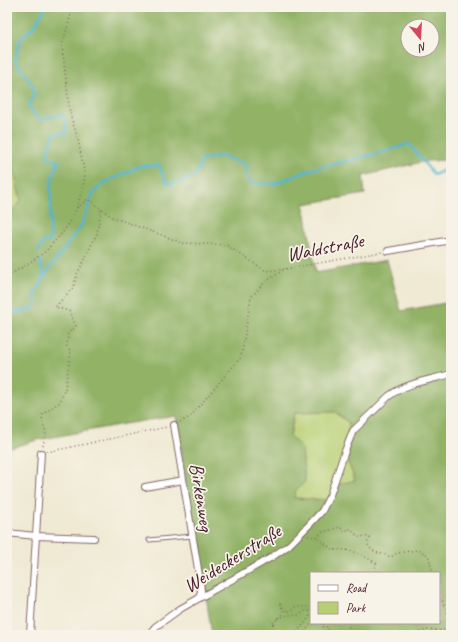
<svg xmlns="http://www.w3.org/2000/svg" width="458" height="642" font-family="Caveat,sans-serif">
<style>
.green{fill:#b8d074;stroke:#817850}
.forest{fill:#92b266;stroke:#6e6848;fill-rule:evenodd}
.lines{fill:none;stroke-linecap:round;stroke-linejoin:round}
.stream{stroke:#51b6d0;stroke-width:2.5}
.service-casing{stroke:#846666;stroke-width:5}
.minor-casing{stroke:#846666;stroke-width:8}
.path{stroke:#846666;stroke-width:1.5;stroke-dasharray:1 3;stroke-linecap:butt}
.service{stroke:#fff;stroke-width:3}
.minor{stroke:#fff;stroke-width:6}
.labels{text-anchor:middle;stroke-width:3.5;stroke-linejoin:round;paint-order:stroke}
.street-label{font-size:20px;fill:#4a1f2b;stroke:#f7f3e8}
</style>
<rect width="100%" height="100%" fill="#f7f3e8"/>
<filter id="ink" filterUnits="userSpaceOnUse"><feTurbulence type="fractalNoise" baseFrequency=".025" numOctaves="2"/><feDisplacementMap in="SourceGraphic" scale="8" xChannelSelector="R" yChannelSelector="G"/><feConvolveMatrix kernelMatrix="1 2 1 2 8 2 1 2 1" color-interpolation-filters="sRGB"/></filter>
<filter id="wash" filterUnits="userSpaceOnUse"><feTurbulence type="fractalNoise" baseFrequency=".012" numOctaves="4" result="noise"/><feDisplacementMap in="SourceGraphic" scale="16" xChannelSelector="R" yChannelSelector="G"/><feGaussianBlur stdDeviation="0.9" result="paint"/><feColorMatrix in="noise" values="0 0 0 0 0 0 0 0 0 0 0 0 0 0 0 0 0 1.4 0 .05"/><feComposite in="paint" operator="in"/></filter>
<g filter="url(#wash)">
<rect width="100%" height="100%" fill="#f0ead4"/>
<g class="green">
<polygon points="7,150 11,159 21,201 7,216"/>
<polygon points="335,412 349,423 346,459 350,467 355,480 327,500 294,498 296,490 290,436 294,413"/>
</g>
<path class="forest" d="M 7,7 L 451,7 L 451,160 L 426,161 L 363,176 L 365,194 L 304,204 L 316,273 L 387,260 L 401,311 L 451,302 L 451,635 L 212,635 L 205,590 L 194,534 L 176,416 L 124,424 L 37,440 L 7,449 L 7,216 L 21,201 L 11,159 L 7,150 ZM 408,26 L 432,26 L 432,50 L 408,50 ZM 335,412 L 349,423 L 346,459 L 350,467 L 355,480 L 340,484 L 327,500 L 294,498 L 296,490 L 305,482 L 302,449 L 290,436 L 294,413 ZM 311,573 L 439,573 L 439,623 L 311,623 Z"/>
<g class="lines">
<g class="stream">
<polyline points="38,251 44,241 50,242 51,183 55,170 59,162 48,157 48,150 54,133 66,133 66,123 62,114 40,120 33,113 29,105 34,95 32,85 15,60 20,39 34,26 45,7"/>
<path d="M 44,276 L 81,226 L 93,193 L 104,183 L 140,166 L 159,165 L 167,184 C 178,183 189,181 197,172 C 199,169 200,163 201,160 L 221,156 L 245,164 L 249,183 L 274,184 L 312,169 L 375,154 L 409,144 L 434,175 L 451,167"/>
<path d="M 7,317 L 15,312 L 27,310 L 36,306 L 35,293 C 46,278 44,278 40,260"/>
</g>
</g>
</g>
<g filter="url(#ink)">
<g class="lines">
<defs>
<polyline id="service" points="149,540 192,536"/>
<g id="minor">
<polyline points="388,251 451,240"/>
<polyline points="174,425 200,581 201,591 199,598"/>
<polyline points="41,453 36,536 94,538"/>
<polyline points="145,487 183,480"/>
<polyline points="7,533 36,536 30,635"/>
<path d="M 149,635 L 155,627 L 180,609 L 272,557 L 289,545 L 309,525 L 322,511 L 330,495 L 345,451 L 353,431 L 389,396 C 406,383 430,380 451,374"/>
</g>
</defs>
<use href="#service" class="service-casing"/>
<use href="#minor" class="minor-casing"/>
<g class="path">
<polyline points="77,208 88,199 112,217 183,243 226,245 266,271 284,269"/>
<polyline points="7,276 25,266 46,251 55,241 65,229 76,210 82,191 85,176 78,139 70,114 62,46 73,7"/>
<polyline points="180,422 190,417 241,357 251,297 265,282 285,269 382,252"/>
<polyline points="43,446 46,432 42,421 43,414 60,402 65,389 71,351 67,346 68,334 76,326 69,311 55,307 65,296 73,288 77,274 85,259 93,241 97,234 101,209"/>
<polyline points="47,452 167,427"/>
<polyline points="308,536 316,537"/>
<path d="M 372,573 L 376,571 L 375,566 L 376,563 C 360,554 353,548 333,550 L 316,537 L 323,532 L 340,527 L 345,532 L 349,528 L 359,537 L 365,536 L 370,538 L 367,543 C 373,555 381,552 391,557 L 397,553 L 417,550 L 428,555 L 432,569 L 431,573"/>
<polyline points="439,599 442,600 447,612 451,612"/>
<polyline points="278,618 289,615 299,615 305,611 311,611"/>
<polyline points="273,623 283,614 283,610 280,604 286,611 292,611 295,607 311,607"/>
<polyline points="321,623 325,631 329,629 322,623"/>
<polyline points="273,629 273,624"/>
<polyline points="283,635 284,634 290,635"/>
<polyline points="294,635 305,623 311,614"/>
<polyline points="302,635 310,625 316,623"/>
<polyline points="346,635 350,623"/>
<polyline points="412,635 427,630 451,630"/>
</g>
<use href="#service" class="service"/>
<use href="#minor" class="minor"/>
</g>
</g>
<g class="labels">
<g class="street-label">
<text transform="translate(325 247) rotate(-11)" y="7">Waldstraße</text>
<text transform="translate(202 497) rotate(81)" y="7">Birkenweg</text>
<text transform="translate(232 558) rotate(-32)" y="7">Weideckerstraße</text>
</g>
</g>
<rect width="458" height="642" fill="none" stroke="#f7f3e8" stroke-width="24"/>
<rect x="310" y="572" width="130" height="52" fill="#f7f3e8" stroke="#b29e9c"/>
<rect x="318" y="585" width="20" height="6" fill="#ffffff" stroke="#b29e9c"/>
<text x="346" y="592" font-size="12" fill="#4a1f2b">Road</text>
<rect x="318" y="602" width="20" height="12" fill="#b8d074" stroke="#b29e9c"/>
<text x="346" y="612" font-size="12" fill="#4a1f2b">Park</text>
<g transform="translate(420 38) rotate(162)"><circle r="19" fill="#f7f3e8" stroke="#b29e9c"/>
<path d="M0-3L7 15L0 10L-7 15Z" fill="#d1495b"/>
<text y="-6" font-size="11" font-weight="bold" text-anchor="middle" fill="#4a1f2b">N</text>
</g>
</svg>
